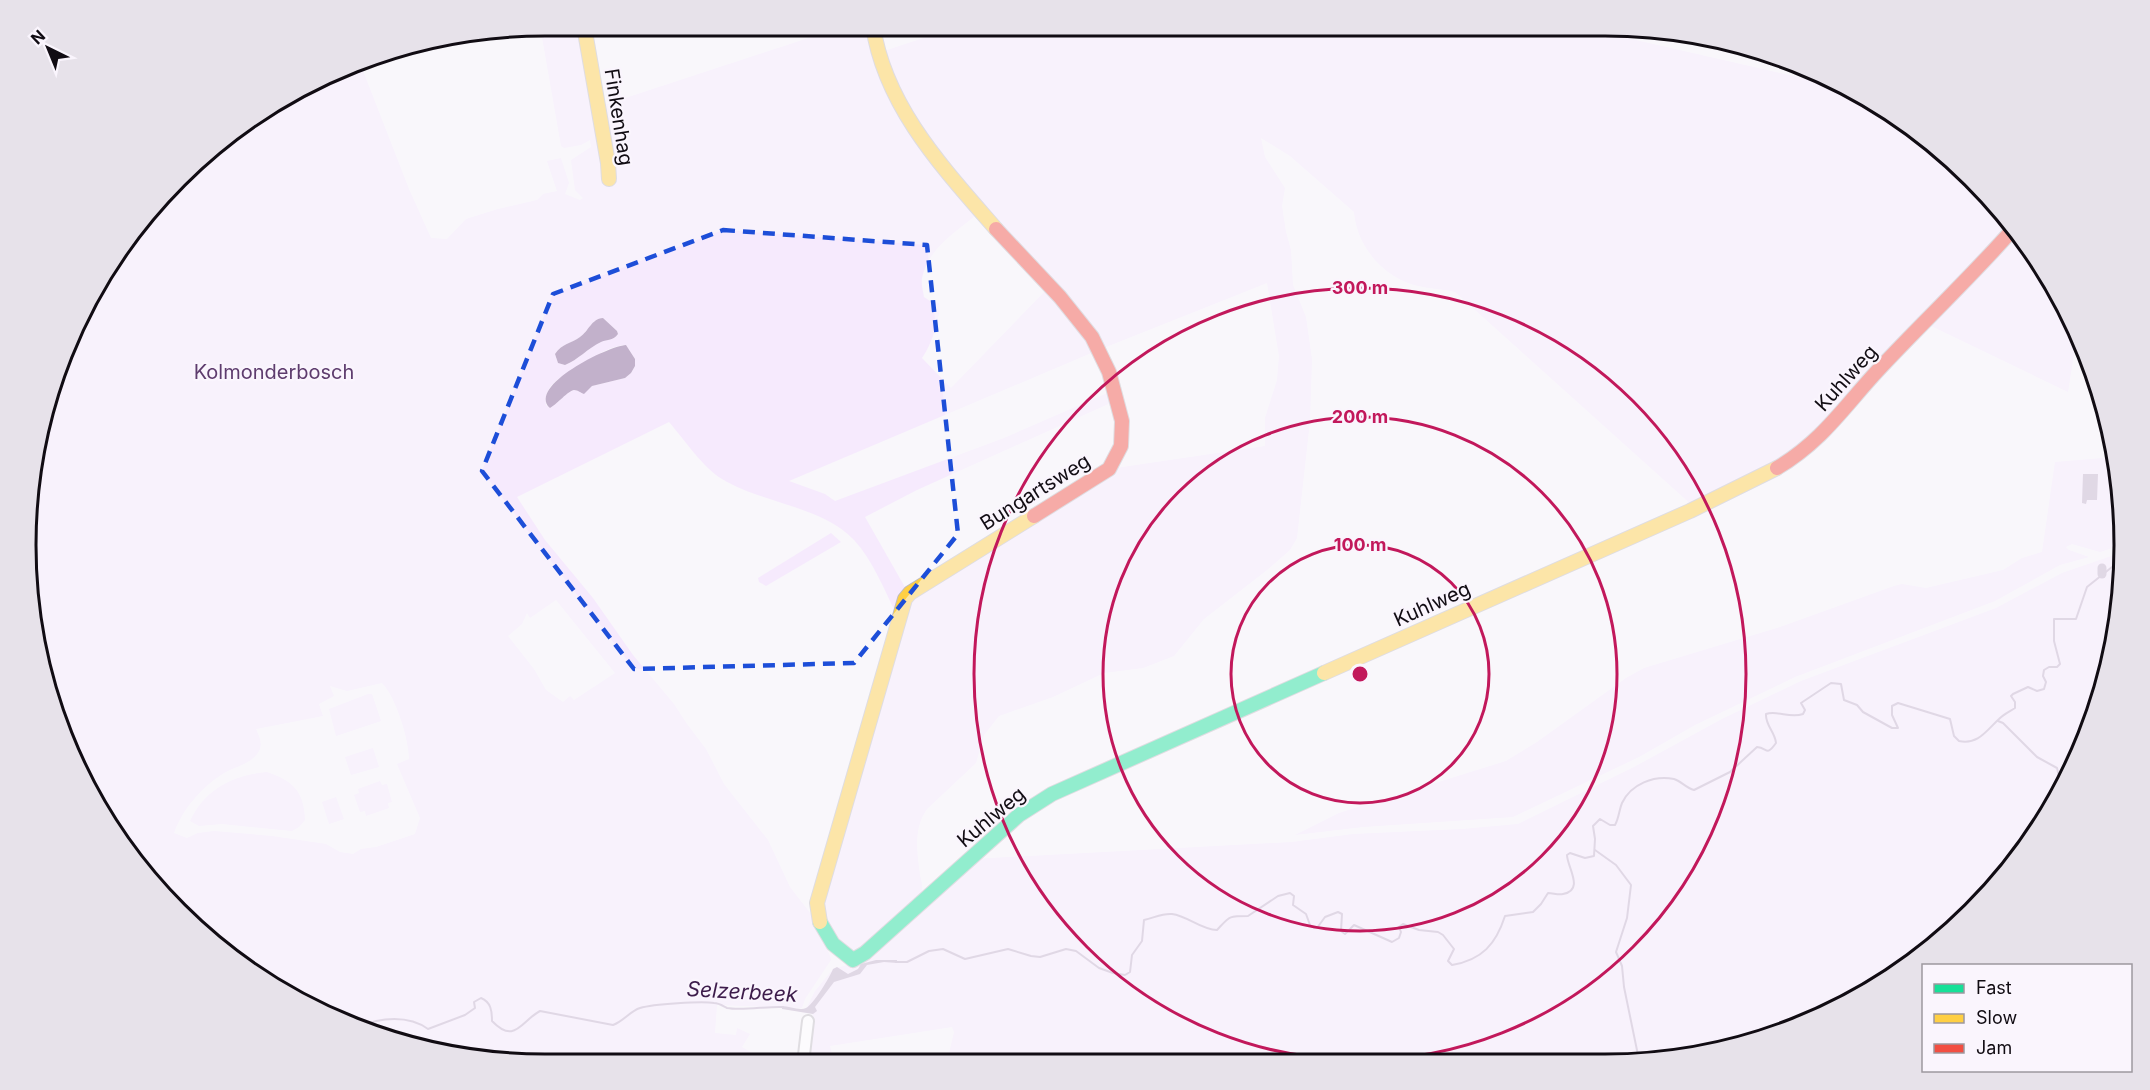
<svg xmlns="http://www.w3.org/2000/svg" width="2150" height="1090" font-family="Inter,sans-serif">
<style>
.green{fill:#f6eafd;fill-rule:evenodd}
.water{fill:#c2b1cb}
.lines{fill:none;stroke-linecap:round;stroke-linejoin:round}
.stream{stroke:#c2b1cb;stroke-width:2}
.canal{stroke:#c2b1cb;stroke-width:9}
.street-casing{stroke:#bfbcc1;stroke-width:14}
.fast-casing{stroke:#bfbcc1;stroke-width:16}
.slow-casing{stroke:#bfbcc1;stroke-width:16}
.jam-casing{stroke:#bfbcc1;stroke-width:16}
.street{stroke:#fefefe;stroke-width:10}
.fast{stroke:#16e098;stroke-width:14}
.slow{stroke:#ffcf43;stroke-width:14}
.jam{stroke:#f24e42;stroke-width:14}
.marked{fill:none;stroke:#1d4ed8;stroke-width:4.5;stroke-dasharray:12 8;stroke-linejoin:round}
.ring{fill:none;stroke:#c2185b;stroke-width:3}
.labels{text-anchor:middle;stroke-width:4.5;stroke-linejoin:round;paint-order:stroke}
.street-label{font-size:20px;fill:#110c13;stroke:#faf5fd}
.park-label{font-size:20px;fill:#5e3c6e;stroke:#faf5fd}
.water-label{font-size:21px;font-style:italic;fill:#3d1c4b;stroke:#faf5fd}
.rim{fill:none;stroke:#110c13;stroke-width:3}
.centre{fill:#c2185b;stroke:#faf5fd;stroke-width:3}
.ring-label{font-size:18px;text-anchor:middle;font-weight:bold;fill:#c2185b;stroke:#faf5fd;stroke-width:4.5;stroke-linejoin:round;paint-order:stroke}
</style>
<rect width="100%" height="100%" fill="#f9f7fb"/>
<g class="green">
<path d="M 845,26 L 868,26 C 875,101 933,157 978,214 C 956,231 928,249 922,278 C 921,284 923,291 924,297 L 930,301 L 939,303 C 942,315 930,348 922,358 L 951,388 L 1048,288 L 1022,254 L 985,213 L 956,173 L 923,133 L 906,108 L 890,79 L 881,54 L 881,52 L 960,26 L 1571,27 L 1592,30 L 1833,85 L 1835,80 L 1921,133 L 1995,202 L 2012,226 L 1961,282 L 1879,363 L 1810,441 L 1760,474 L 1694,507 L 1455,292 C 1444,289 1434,289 1423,287 C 1386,281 1357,248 1354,212 L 1290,156 L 1261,138 L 1265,157 L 1285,188 L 1282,206 L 1286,232 L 1291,250 L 1293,285 L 1306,317 L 1312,359 L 1310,421 L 1297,538 L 1290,550 L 1267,570 L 1204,619 L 1174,656 L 1143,668 L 1104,673 L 1053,697 L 999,716 L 984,735 L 976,763 L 927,809 C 913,829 917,852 920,875 C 922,883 924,891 920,899 L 854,955 C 836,947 822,925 820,905 L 844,820 L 841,815 L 897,615 C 884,590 873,560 854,540 C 822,506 761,503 722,479 C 703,468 684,439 669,422 L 517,497 L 545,540 L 593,598 L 633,655 L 674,704 L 687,724 L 706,749 L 724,784 L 768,840 L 790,887 L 814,918 L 830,956 L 831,960 L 805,999 L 802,1008 L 717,1005 L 715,1033 L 736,1035 L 737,1028 L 750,1034 L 742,1047 L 754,1054 L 751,1063 L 511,1063 L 411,1047 L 316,1011 L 178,913 L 79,775 L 30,613 L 36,443 L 95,285 L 155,202 L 228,133 L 360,63 L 409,189 L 431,238 L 447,239 L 466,219 L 498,209 L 537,200 L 543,194 L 557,191 L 547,161 L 561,158 L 569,183 L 565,194 L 580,200 L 583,198 L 575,190 L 571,160 L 591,147 L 590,140 L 581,145 L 564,148 L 561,146 L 542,37 L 582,34 L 595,108 ZM 1267,283 L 1279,356 L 1277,380 L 1265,418 L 1265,446 L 1109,469 L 1098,479 L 1039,516 L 973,547 L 906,589 L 865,517 L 917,490 L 1115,401 L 1112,391 L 1004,438 L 835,501 L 825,494 L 789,481 L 1096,351 ZM 603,318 L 617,331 L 618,334 C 613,341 608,339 601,342 C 588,347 579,360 565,365 L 558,363 L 555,354 C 562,343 571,344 580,337 C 589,331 591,319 603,318 ZM 626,345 L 635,359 L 635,366 L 631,373 L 625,378 L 592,386 L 584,393 C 581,393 578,390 574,390 C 569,390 556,405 550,408 L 546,405 C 542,382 571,372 586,362 C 599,354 610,346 626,345 ZM 556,600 L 615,673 L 574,700 L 570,696 L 563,702 L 546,690 L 534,669 L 508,636 L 522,624 L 527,613 L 530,618 ZM 382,683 C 396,697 409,740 409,759 L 397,764 L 420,818 L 415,834 L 376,847 L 361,849 L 353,854 L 340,852 L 326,844 L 272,836 L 214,831 L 198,833 L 187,838 L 174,833 C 183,808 202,787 224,773 C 236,766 252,764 259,751 C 263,743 259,736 256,729 L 323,716 L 319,704 L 334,696 L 330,686 L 347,691 Z"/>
<polygon points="2016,231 2055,285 2077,335 2068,392 1927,324"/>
<polygon points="2115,457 2120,477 2122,545 2100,552 2072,544 2066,547 2069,550 2089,557 2060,565 1995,601 1795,677 1695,725 1639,757 1513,817 1363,827 1295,835 1339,813 1506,761 1537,742 1626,678 1644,668 1777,628 1894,586 1902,584 1926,588 2003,570 2022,558 2042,552 2055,462"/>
<polygon points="831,533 841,542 766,586 759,582 758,578"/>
<polygon points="2123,552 2123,579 2107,679 2071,774 1996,887 1921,957 1803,1025 1673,1060 1583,1060 1584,1053 1559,1055 1552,1060 947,1062 954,1032 952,1027 830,1046 834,1062 807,1063 813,1011 806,1009 815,991 833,969 864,960 972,859 1292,842 1353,834 1462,829 1518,824 1634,767 1722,719 1801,681 1996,608 2062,573"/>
<polygon points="368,694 372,694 381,721 336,736 329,709"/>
<polygon points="373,748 379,767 351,775 345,757"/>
<path d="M 267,772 C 293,781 304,791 305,820 L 299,827 L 292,831 L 222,824 L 199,826 L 190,821 C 205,789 233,775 267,772 Z"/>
<polygon points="380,781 382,785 387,784 392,802 388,803 389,808 366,816 365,811 360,812 354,795 359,793 358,789"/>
<polygon points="336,797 344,819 329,824 322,802"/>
</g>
<g class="water">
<path d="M 603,318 L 617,331 L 618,334 C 613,341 608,339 601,342 C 588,348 578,360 565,365 L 558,363 L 555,354 C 562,343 571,344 580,337 C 589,331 591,319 603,318 Z"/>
<path d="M 626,345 L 635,359 L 635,366 L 631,373 L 625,378 L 592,386 L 584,394 C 581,393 578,390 574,390 C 569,390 556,405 550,408 C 527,386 608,346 626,345 Z"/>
<polygon points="2083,474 2098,474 2097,500 2087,500 2086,504 2082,503"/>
<path d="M 876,960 L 897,960 L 897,963 L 884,962 L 867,965 L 860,974 L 834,982 L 815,1007 L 817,1011 L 813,1014 L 782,1009 L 782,1006 C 789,1006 800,1011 806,1008 C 813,1005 830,977 833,969 L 837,967 L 848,974 L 858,969 L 861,964 Z"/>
</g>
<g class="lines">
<g class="stream">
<polyline points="1998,721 2003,723 2037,757 2057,768 2060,781 2064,785"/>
<polyline points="1595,850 1616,865 1631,885 1627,918 1616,952 1622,966 1624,987 1639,1060"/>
<path d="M 896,962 L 907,962 L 929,951 L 943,949 L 965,959 L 1008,949 L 1031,956 L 1040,957 L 1066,949 L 1076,951 L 1099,968 L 1113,973 L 1125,975 L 1130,972 L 1132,955 L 1142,941 L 1144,920 C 1154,918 1162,913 1172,914 C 1188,916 1201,930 1217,930 C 1230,916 1228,916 1248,916 L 1278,896 L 1290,893 L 1294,896 L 1293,905 L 1306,914 L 1310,925 L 1314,928 L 1317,928 L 1325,917 L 1338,912 L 1342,914 L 1341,931 L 1345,934 L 1354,925 L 1392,942 L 1399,938 L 1401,932 L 1399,927 L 1403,924 L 1419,930 L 1438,932 L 1443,935 L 1454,949 L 1448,961 L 1452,965 C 1482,960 1496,944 1505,916 L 1533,912 L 1541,904 L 1548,893 C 1553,893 1558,895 1563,894 C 1585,890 1567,867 1567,855 L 1570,853 L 1585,858 L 1594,856 L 1595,839 L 1593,826 L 1600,819 L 1610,825 L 1615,825 C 1619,818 1619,810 1622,803 C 1631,784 1654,775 1674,779 C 1681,781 1686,788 1694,790 L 1730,772 L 1757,747 C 1768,748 1766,757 1776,743 C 1775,732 1765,725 1766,714 C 1778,710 1790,719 1803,714 L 1805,710 L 1801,703 L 1831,683 L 1841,684 L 1844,700 L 1857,705 L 1863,712 L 1892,728 L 1898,728 L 1892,715 L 1892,706 L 1898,703 L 1950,719 L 1954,736 L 1959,741 C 1978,745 1986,731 1999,719 C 2004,714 2009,712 2015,708 L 2015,702 L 2011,696 L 2013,694 L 2028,687 L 2037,691 L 2044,689 L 2046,682 L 2043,676 L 2044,670 L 2049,667 L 2057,667 L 2060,664 L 2054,641 L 2054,619 L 2076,619 L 2087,587 L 2112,567 L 2123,564"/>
<path d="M 359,1027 C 380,1017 409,1015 428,1029 L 465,1015 L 475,1008 L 474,1002 L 481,998 C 491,1002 492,1011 492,1021 C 515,1045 521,1021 540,1011 L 613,1025 C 624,1021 630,1011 640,1008 C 653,1004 702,1001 714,1003 C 719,1003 723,1006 727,1008 C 742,1011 768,1006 783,1007"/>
</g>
<polyline class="canal" points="2102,574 2102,568"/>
<defs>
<polyline id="street" points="803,1063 808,1021"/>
<polyline id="fast" points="820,922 833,944 853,960 865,953 1019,815 1052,794 1324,673"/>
<g id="slow">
<polyline points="584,26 608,163 609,179"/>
<path d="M 873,26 C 885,107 944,169 996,229"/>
<polyline points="1324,673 1690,511 1777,468"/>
<polyline points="820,922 817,903 905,599 910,593 1034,516"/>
</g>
<g id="jam">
<polyline points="996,229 1060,297 1092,337 1109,372 1122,421 1121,446 1109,469 1034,516"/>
<path d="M 1777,468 C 1824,440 1845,405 1881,367 C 1925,320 1972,276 2014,228"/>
</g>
</defs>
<use href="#street" class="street-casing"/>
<use href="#fast" class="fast-casing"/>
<use href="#slow" class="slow-casing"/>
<use href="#jam" class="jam-casing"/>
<use href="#street" class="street"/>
<use href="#fast" class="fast"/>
<use href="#slow" class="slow"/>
<use href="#jam" class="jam"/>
</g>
<path d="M0 0H2150V1090H0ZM 723,230 L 927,245 L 958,534 L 854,663 L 634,669 L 482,471 L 553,294 Z" fill="#f9f7fb" fill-opacity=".55" fill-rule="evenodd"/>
<path class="marked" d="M 723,230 L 927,245 L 958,534 L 854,663 L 634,669 L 482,471 L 553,294 Z"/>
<g class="ring">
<circle cx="1360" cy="674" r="129"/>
<circle cx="1360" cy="674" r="257"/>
<circle cx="1360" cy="674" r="386"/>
</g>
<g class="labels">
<g class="street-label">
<text transform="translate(619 117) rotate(81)" y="7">Finkenhag</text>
<text transform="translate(1846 378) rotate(-48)" y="7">Kuhlweg</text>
<text transform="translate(1035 492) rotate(-32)" y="7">Bungartsweg</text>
<text transform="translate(1432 604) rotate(-24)" y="7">Kuhlweg</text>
<text transform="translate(991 817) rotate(-40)" y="7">Kuhlweg</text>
</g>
<g class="park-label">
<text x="274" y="379">Kolmonderbosch</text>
</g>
<g class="water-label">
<text transform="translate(742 992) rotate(3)" y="7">Selzerbeek</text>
</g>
</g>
<path d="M0 0H2150V1090H0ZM545 36H1605A509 509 0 0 1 2114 545V545A509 509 0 0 1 1605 1054H545A509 509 0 0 1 36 545V545A509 509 0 0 1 545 36Z" fill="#e7e2ea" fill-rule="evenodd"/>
<path class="rim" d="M545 36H1605A509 509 0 0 1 2114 545V545A509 509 0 0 1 1605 1054H545A509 509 0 0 1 36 545V545A509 509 0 0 1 545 36Z"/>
<circle cx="1360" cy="674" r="9" class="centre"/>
<g class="ring-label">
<text x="1360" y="294">300 m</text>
<text x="1360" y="423">200 m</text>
<text x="1360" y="551">100 m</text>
</g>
<rect x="1922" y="964" width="210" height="108" fill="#faf5fd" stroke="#9d989f" stroke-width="1.5"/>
<rect x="1934" y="984" width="30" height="9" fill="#16e098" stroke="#9d989f" stroke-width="1.5"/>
<text x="1976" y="994" font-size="18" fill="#110c13">Fast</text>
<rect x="1934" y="1014" width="30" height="9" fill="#ffcf43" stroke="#9d989f" stroke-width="1.5"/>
<text x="1976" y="1024" font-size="18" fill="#110c13">Slow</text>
<rect x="1934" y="1044" width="30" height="9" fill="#f24e42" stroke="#9d989f" stroke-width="1.5"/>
<text x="1976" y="1054" font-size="18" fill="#110c13">Jam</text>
<g transform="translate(48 48) rotate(317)" stroke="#faf5fd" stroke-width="4.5" paint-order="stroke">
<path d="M0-4.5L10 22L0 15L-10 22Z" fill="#110c13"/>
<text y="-9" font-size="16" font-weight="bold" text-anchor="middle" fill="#110c13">N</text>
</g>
</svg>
